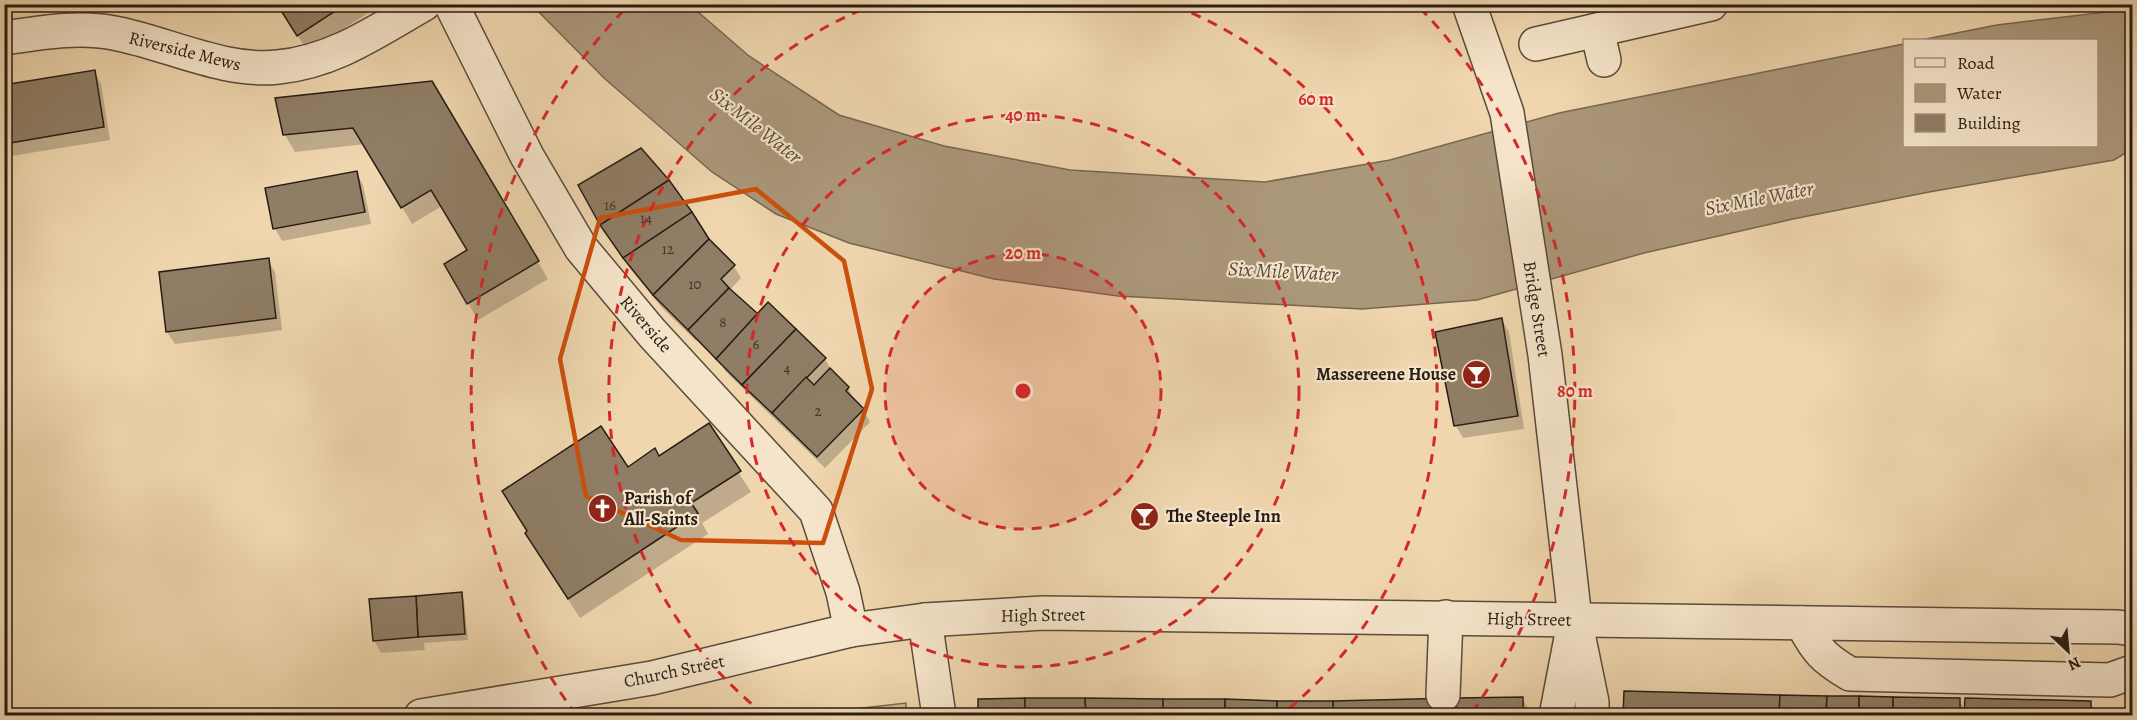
<svg xmlns="http://www.w3.org/2000/svg" width="2137" height="720" font-family="Alegreya,serif">
<style>
.green{fill:#cdb794;stroke:#7a6a54;stroke-width:1.5}
.water{fill:#ab977a;stroke:#766652;stroke-width:1.5}
.shadow{fill:#0003}
.building{fill:#8f7d65;stroke:#271d15;stroke-width:1.5}
.lines{fill:none;stroke-linecap:round;stroke-linejoin:round}
.minor-casing{stroke:#594b3b;stroke-width:36}
.minor{stroke:#f5e4ca;stroke-width:33}
.marked{fill:none;stroke:#cb500d;stroke-width:4.5;stroke-linejoin:round}
.ring{fill:none;stroke:#d62828;stroke-width:3;stroke-dasharray:10 8}
.labels{text-anchor:middle;stroke-width:4.5;stroke-linejoin:round;paint-order:stroke}
.number-label{font-size:15px;fill:#413529}
.street-label{font-size:18px;fill:#271d15;stroke:#f5e4ca}
.poi-label{font-size:18px;font-weight:bold;fill:#271d15;stroke:#f5e4ca;text-anchor:start}
.water-label{font-size:20px;font-style:italic;fill:#554838;stroke:#f5e4ca}
.centre{fill:#d62828;stroke:#f5e4ca;stroke-width:3}
.ring-label{font-size:18px;text-anchor:middle;font-weight:bold;fill:#d62828;stroke:#f5e4ca;stroke-width:4.5;stroke-linejoin:round;paint-order:stroke}
</style>
<rect width="100%" height="100%" fill="#efd6ae"/>
<filter id="stains"><feTurbulence type="fractalNoise" baseFrequency=".00333" numOctaves="4"/><feColorMatrix values="0 0 0 0 .2 0 0 0 0 .09 0 0 0 0 .02 0 0 0 .5 -.17"/></filter>
<radialGradient id="worn" r=".72"><stop offset=".6" stop-color="#630" stop-opacity="0"/><stop offset="1" stop-color="#630" stop-opacity=".3"/></radialGradient>
<polygon class="green" points="906,703 906,715 800,715"/>
<polygon class="water" points="532,5 690,5 749,56 839,115 944,146 1070,170 1265,182 1390,160 1559,113 1904,44 1904,146 2096,146 2096,40 1921,40 1997,25 2132,9 2132,149 2114,160 1929,192 1793,219 1644,253 1477,300 1362,309 1118,296 994,279 849,243 776,214 712,172 604,78"/>
<g class="shadow">
<polygon points="278,4 363,4 368,13 308,52"/>
<polygon points="1528,4 1547,4 1530,8"/>
<polygon points="94,72 101,84 110,140 5,157 4,86"/>
<polygon points="431,83 548,279 478,320 446,265 469,251 442,206 412,224 365,144 295,152 285,135 277,100"/>
<polygon points="356,172 363,185 371,224 282,241 275,229 267,189"/>
<polygon points="609,237 707,240 734,266 741,278 730,290 757,316 825,359 832,371 848,388 855,401 863,409 870,422 825,468 725,371 722,365 697,340 696,341 662,308 632,271"/>
<polygon points="268,260 275,272 282,330 175,344 167,332"/>
<polygon points="1502,320 1509,332 1524,429 1463,438 1456,426"/>
<polygon points="708,425 751,492 702,523 708,534 580,618 538,553 628,469 659,458"/>
<polygon points="461,594 464,600 468,640 424,643 425,650 381,653 374,640"/>
<polygon points="1522,698 1532,715 979,716 1333,702"/>
<polygon points="1959,700 1966,712 2090,702 2098,716 1625,716"/>
</g>
<g class="building">
<polygon points="277,4 346,4 297,36"/>
<polygon points="95,70 104,127 4,144 4,85"/>
<polygon points="432,81 539,261 467,304 444,264 467,250 431,190 401,208 353,128 283,135 275,98"/>
<polygon points="641,148 669,180 600,225 578,185"/>
<polygon points="357,171 365,212 273,229 265,188"/>
<polygon points="669,180 692,212 623,258 600,225"/>
<polygon points="692,212 709,239 653,295 623,258"/>
<polygon points="709,239 735,265 721,279 729,288 688,330 653,295"/>
<polygon points="269,258 276,318 166,332 159,272"/>
<polygon points="729,288 758,314 716,359 688,330"/>
<polygon points="768,302 796,329 742,385 716,359"/>
<polygon points="1502,318 1518,416 1454,426 1435,332"/>
<polygon points="796,329 826,358 772,413 742,385"/>
<polygon points="830,368 849,387 846,391 864,409 817,457 772,413 806,377 814,385"/>
<polygon points="709,423 741,471 691,503 698,513 568,599 525,533 527,531 502,491 601,426 628,467 655,448 659,456"/>
<polygon points="462,592 465,634 418,637 416,596"/>
<polygon points="416,596 418,637 373,641 369,599"/>
<polygon points="1624,691 1780,695 1779,716 1623,716"/>
<polygon points="1780,695 1827,696 1826,716 1779,716"/>
<polygon points="1827,696 1859,696 1859,716 1826,716"/>
<polygon points="1859,696 1893,697 1893,716 1859,716"/>
<polygon points="1523,697 1523,716 1456,716 1456,698"/>
<polygon points="1893,697 1960,698 1960,716 1893,716"/>
<polygon points="1025,698 1025,716 978,716 978,699"/>
<polygon points="1025,698 1085,698 1086,716 1025,716"/>
<polygon points="1085,698 1163,699 1163,716 1086,716"/>
<polygon points="1456,698 1456,716 1333,716 1333,701"/>
<polygon points="1965,698 2091,701 2091,716 1964,716"/>
<rect x="1163" y="699" width="62" height="17"/>
<polygon points="1225,699 1277,701 1277,716 1225,716"/>
<rect x="1277" y="701" width="56" height="15"/>
</g>
<g class="lines">
<defs>
<g id="minor">
<polyline points="451,4 527,156 581,248 652,333 816,511 843,592 851,630"/>
<polyline points="1469,4 1507,113 1545,355 1575,619 1592,702 1592,716"/>
<polyline points="1597,30 1604,60"/>
<path d="M 4,38 C 40,33 77,26 114,33 C 167,43 224,73 278,67 C 333,62 377,31 424,4"/>
<polyline points="1536,44 1711,4"/>
<polyline points="925,620 939,716"/>
<path d="M 1802,623 C 1817,651 1823,658 1850,674 L 2110,680 L 2132,672"/>
<polyline points="1443,695 1446,617"/>
<polyline points="421,716 652,678 851,630 925,620 1043,613 2118,627 2132,629"/>
<polyline points="1556,716 1572,633"/>
</g>
</defs>
<use href="#minor" class="minor-casing"/>
<use href="#minor" class="minor"/>
</g>
<path class="marked" d="M 756,189 L 844,261 L 872,389 L 823,543 L 681,540 L 586,496 L 560,359 L 600,218 Z"/>
<circle cx="1023" cy="391" r="138" fill="#d62828" fill-opacity=".12"/>
<g class="ring">
<circle cx="1023" cy="391" r="138"/>
<circle cx="1023" cy="391" r="276"/>
<path d="M765 715A414 414 0 0 1 871 6M1175 6A414 414 0 0 1 1281 715"/>
<path d="M576 715A552 552 0 0 1 626 8M1420 8A552 552 0 0 1 1470 715"/>
</g>
<defs>
<symbol id="bar-disc" viewBox="-11 -11 22 22"><circle r="9.5" fill="#8f2418" stroke="#f5e4ca"/><path d="M-6-5H6L.8 .8V4.5H3.5V6h-7V4.5H-.8V.8Z" fill="#fff"/></symbol>
<symbol id="church-disc" viewBox="-11 -11 22 22"><circle r="9.5" fill="#8f2418" stroke="#f5e4ca"/><path d="M-1.2-6h2.4v3.5h3.3v2.4h-3.3V6h-2.4V-.1h-3.3v-2.4h3.3Z" fill="#fff"/></symbol>
</defs>
<g fill-rule="evenodd">
<use href="#bar-disc" x="1460" y="358" width="33" height="33"/>
<use href="#church-disc" x="586" y="492" width="33" height="33"/>
<use href="#bar-disc" x="1128" y="500" width="33" height="33"/>
</g>
<g class="labels">
<g class="number-label">
<text x="610" y="210">16</text>
<text x="646" y="223">14</text>
<text x="668" y="254">12</text>
<text x="695" y="289">10</text>
<text x="723" y="327">8</text>
<text x="756" y="349">6</text>
<text x="787" y="373">4</text>
<text x="818" y="416">2</text>
</g>
<g class="street-label">
<text transform="translate(185 51) rotate(14)" y="6">Riverside Mews</text>
<text transform="translate(1537 309) rotate(81)" y="6">Bridge Street</text>
<text transform="translate(646 324) rotate(49)" y="6">Riverside</text>
<text transform="translate(1043 615) rotate(-1)" y="6">High Street</text>
<text transform="translate(1529 619) rotate(1)" y="6">High Street</text>
<text transform="translate(674 671) rotate(-12)" y="6">Church Street</text>
</g>
<g class="poi-label">
<text x="1456" y="380" text-anchor="end">Massereene House</text>
<text x="624" y="504">Parish of<tspan x="624" dy="21">All-Saints</tspan></text>
<text x="1166" y="522">The Steeple Inn</text>
</g>
<g class="water-label">
<text transform="translate(756 125) rotate(38)" y="7">Six Mile Water</text>
<text transform="translate(1759 198) rotate(-11)" y="7">Six Mile Water</text>
<text transform="translate(1283 271) rotate(3)" y="7">Six Mile Water</text>
</g>
</g>
<circle cx="1023" cy="391" r="9" class="centre"/>
<g class="ring-label">
<text x="1316" y="105">60 m</text>
<text x="1023" y="121">40 m</text>
<text x="1023" y="259">20 m</text>
<text x="1575" y="397">80 m</text>
</g>
<rect width="2137" height="720" fill="none" stroke="#efd6ae" stroke-width="24"/>
<rect x="6" y="6" width="2125" height="708" fill="none" stroke="#271d15" stroke-width="3"/>
<rect x="12" y="12" width="2113" height="696" fill="none" stroke="#271d15" stroke-width="1.5"/>
<rect x="1903" y="39" width="195" height="108" fill="#f5e4ca" stroke="#a39482" stroke-width="1.5"/>
<rect x="1915" y="58" width="30" height="9" fill="#f5e4ca" stroke="#a39482" stroke-width="1.5"/>
<text x="1957" y="69" font-size="18" fill="#271d15">Road</text>
<rect x="1915" y="84" width="30" height="18" fill="#ab977a" stroke="#a39482" stroke-width="1.5"/>
<text x="1957" y="99" font-size="18" fill="#271d15">Water</text>
<rect x="1915" y="114" width="30" height="18" fill="#8f7d65" stroke="#a39482" stroke-width="1.5"/>
<text x="1957" y="129" font-size="18" fill="#271d15">Building</text>
<g transform="translate(2068 651) rotate(154)" stroke="#f5e4ca" stroke-width="4.5" paint-order="stroke">
<path d="M0-4.5L10 22L0 15L-10 22Z" fill="#271d15"/>
<text y="-9" font-size="16" font-weight="bold" text-anchor="middle" fill="#271d15">N</text>
</g>
<rect width="100%" height="100%" filter="url(#stains)"/>
<rect width="100%" height="100%" fill="url(#worn)"/>
</svg>
